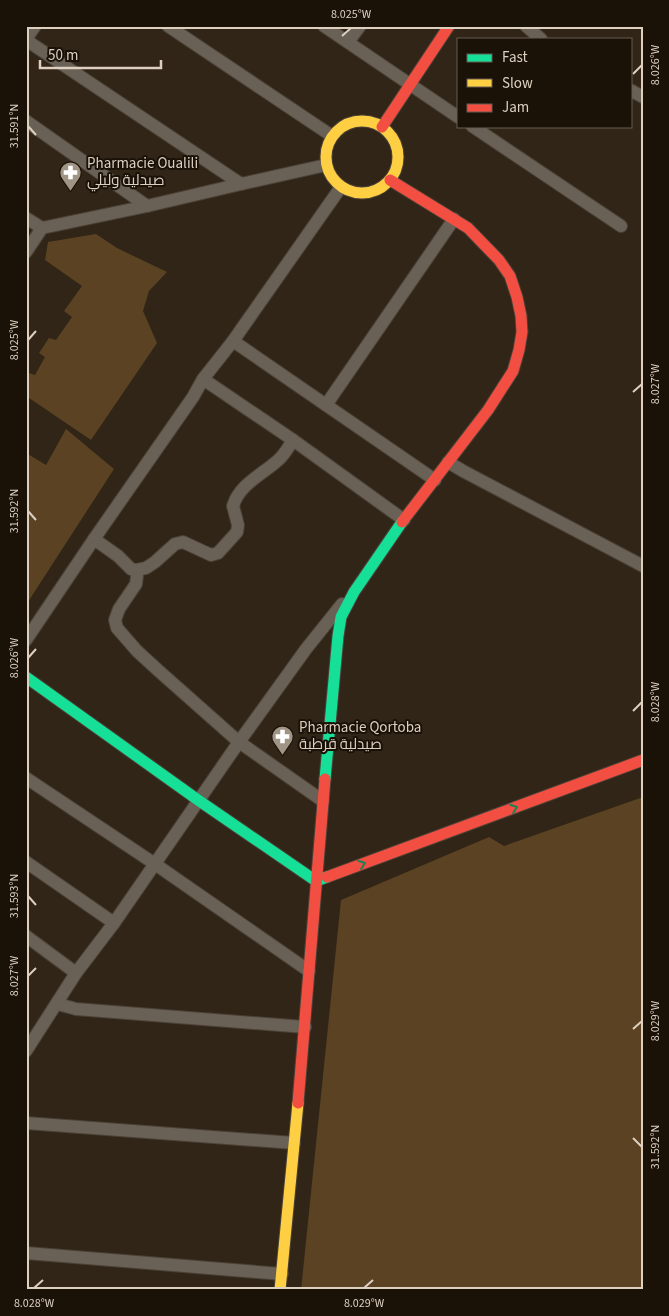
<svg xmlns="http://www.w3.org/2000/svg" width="669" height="1316" font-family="'Source Sans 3',Cairo,sans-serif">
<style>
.green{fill:#5a4223}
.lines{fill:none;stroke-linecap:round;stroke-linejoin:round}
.street-casing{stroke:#4b4136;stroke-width:14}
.fast-casing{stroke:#4b4136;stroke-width:13}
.slow-casing{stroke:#4b4136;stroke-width:13}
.jam-casing{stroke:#4b4136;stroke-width:13}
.street{stroke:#696056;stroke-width:12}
.fast{stroke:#16e098;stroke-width:11}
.slow{stroke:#ffcf43;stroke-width:11}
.jam{stroke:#f24e42;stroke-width:11}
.oneway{stroke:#188357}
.ticks{fill:none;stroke:#ddd0c1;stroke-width:2}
.labels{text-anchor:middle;stroke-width:4;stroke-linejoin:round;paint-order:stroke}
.poi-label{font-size:15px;fill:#ddd0c1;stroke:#1a1107;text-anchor:start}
.neatline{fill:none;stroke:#ddd0c1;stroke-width:2}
.ticks-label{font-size:12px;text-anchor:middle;fill:#ddd0c1}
</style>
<rect width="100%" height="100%" fill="#302516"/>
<g class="green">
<polygon points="96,234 117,248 167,272 149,291 143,311 157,343 91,440 26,396 26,372 35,375 45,357 39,353 49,338 56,340 72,317 64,311 82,286 45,260 48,242"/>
<polygon points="66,429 114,469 26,605 26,453 46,465"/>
<polygon points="643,797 643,1290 301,1290 341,900 489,837 504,846"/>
</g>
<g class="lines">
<defs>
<g id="street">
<polyline points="168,26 332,136"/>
<polyline points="324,26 458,117"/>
<polyline points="526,26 541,39"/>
<polyline points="26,39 35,26"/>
<polyline points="26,40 241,184"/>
<polyline points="348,42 360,26"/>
<polyline points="630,90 643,97"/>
<polyline points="26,121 147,206"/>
<polyline points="472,126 621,226"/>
<polyline points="26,218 42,228"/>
<polyline points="26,252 42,228 147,206 241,184 326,165"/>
<polyline points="233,341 435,480"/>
<polyline points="203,379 293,440 404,520"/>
<polyline points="326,405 454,219"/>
<polyline points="448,462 463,471 643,566"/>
<polyline points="94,539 118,556 131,569 136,570 137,576 136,584 119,609 115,620 117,628 137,651 160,672 239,742 323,801"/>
<path d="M 136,570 L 146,568 L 155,562 L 175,544 L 183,542 L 211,555 L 218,553 L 237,532 L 238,525 L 233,506 C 239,485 261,475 276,462 C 284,456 288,448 293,440"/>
<polyline points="26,640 94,539 193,397 203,379 233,341 341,187"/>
<polyline points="26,778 155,864 309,971"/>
<polyline points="26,862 114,923"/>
<polyline points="26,936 76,973"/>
<polyline points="58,1004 76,1009 305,1027"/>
<polyline points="26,1051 76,973 114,923 239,742 306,649 342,604"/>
<polyline points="26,1123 294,1143"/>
<polyline points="26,1253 282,1274"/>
</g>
<g id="fast">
<polyline points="26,677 198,800 316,881 327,877"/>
<polyline points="325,779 338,636 341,617 354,592 402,522"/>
</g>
<g id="slow">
<circle cx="362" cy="157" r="36"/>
<polyline points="280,1290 298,1103"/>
</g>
<g id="jam">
<polyline points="382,127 449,26"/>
<polyline points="390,180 468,228 499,260 510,276 517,297 521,316 522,332 519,350 513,371 488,410 402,522"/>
<polyline points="327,877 643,760"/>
<polyline points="298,1103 325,779"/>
</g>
</defs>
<use href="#street" class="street-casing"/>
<use href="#fast" class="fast-casing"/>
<use href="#slow" class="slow-casing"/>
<use href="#jam" class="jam-casing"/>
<use href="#street" class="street"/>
<use href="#fast" class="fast"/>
<use href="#slow" class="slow"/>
<use href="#jam" class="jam"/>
</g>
<defs><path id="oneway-chevron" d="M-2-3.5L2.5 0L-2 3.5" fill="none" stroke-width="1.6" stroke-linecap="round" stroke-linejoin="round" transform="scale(1.25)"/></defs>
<g class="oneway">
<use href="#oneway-chevron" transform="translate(514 808) rotate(-20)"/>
<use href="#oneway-chevron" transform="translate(362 864) rotate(-20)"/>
</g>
<path class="ticks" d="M 342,36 L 351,28M 633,74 L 642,65M 28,126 L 36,135M 28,340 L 36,331M 633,392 L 642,384M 28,511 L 36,520M 28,658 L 36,649M 633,711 L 642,702M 28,896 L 36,905M 28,976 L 36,968M 633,1029 L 642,1021M 633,1138 L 642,1147M 34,1288 L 43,1280M 364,1288 L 373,1280"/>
<defs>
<symbol id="pharmacy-pin" viewBox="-11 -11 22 30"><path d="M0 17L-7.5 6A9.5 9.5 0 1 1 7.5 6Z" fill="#a09485" stroke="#1a1107"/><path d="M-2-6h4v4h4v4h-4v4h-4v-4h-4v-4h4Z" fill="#fff"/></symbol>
</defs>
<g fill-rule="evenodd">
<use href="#pharmacy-pin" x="58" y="160" width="25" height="34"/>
<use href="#pharmacy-pin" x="270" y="724" width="25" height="34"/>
</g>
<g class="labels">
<g class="poi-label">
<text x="87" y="168">Pharmacie Oualili<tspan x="87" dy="17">صيدلية وليلي</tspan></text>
<text x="299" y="732">Pharmacie Qortoba<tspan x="299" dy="17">صيدلية قرطبة</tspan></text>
</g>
</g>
<rect width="669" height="1316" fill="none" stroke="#1a1107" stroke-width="55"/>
<rect x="457" y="38" width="175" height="90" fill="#1a1107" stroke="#685d51"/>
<rect x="467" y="54" width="25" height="8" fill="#16e098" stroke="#685d51"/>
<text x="502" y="62" font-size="15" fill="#ddd0c1">Fast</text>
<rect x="467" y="79" width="25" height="8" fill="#ffcf43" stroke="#685d51"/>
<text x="502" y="88" font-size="15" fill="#ddd0c1">Slow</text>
<rect x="467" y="104" width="25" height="8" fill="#f24e42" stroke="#685d51"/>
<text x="502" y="112" font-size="15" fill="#ddd0c1">Jam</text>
<path d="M40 60v8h121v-8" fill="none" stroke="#ddd0c1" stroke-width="2.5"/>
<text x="48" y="60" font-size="15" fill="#ddd0c1" stroke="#1a1107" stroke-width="4" paint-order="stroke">50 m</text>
<rect x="28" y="28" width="614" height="1260" class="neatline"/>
<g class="ticks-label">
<text x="351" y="18">8.025°W</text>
<text transform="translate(655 65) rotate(-90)" y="4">8.026°W</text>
<text transform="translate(14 126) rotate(-90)" y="4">31.591°N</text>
<text transform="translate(14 340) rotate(-90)" y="4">8.025°W</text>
<text transform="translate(655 384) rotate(-90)" y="4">8.027°W</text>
<text transform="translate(14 511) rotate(-90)" y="4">31.592°N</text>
<text transform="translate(14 658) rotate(-90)" y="4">8.026°W</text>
<text transform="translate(655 702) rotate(-90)" y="4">8.028°W</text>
<text transform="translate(14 896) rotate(-90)" y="4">31.593°N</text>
<text transform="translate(14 976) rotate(-90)" y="4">8.027°W</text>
<text transform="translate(655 1021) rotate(-90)" y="4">8.029°W</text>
<text transform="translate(655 1147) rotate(-90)" y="4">31.592°N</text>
<text x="34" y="1307">8.028°W</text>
<text x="364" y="1307">8.029°W</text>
</g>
</svg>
